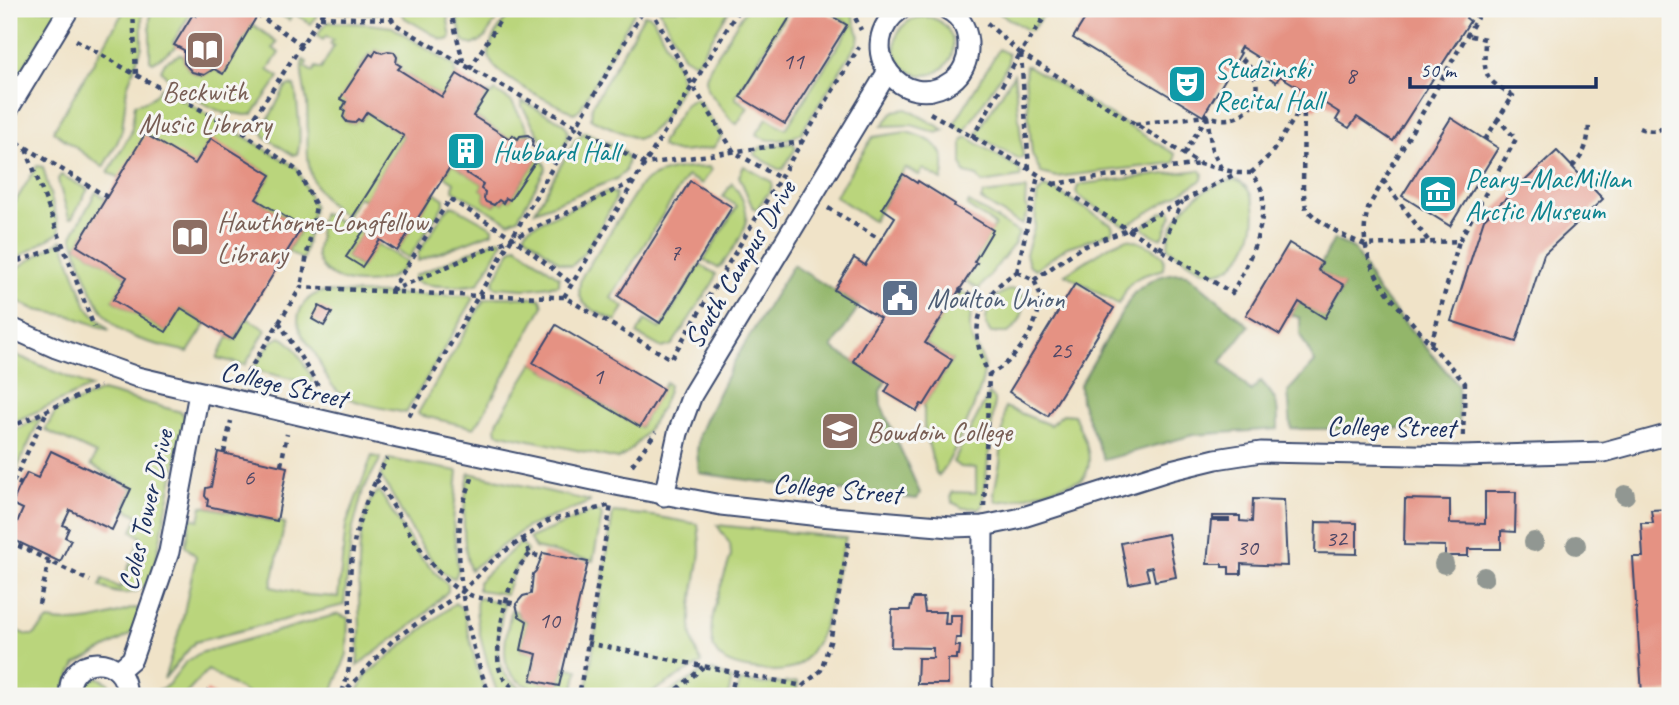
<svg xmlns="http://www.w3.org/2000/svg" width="1679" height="705" font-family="Caveat,sans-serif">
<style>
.green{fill:#bad57b;stroke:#6a826c;stroke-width:2}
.forest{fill:#93b66b;stroke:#577264;stroke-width:2}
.building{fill:#e59283}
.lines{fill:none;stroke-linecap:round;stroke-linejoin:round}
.street-casing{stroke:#3b4a6e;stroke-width:23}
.path{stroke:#3b4a6e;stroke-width:4.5;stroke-dasharray:5 5;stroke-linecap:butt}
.street{stroke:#fff;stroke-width:19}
.tree{fill:#919792}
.labels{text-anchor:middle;stroke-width:6;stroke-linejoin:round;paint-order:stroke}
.number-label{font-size:24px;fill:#4e4867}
.culture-label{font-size:28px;fill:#0d838f;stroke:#f6f6f2;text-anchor:start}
.education-label{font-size:28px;fill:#785e54;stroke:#f6f6f2;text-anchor:start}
.street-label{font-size:28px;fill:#1b2f5e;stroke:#f6f6f2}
.service-label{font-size:28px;fill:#4e5e75;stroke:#f6f6f2;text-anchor:start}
</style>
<rect width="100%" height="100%" fill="#f6f6f2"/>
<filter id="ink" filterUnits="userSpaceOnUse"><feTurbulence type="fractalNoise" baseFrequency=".0143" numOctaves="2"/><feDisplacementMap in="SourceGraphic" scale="14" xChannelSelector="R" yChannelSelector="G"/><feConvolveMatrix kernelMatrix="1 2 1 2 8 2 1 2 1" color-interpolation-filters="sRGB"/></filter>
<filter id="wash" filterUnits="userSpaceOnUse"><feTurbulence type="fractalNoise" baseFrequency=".00686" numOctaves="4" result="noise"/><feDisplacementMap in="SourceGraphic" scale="28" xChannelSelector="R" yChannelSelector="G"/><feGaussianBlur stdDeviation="1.57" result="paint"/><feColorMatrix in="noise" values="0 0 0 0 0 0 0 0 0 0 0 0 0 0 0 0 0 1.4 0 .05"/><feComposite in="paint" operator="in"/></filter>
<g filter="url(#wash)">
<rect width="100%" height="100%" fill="#f0e3c8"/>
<g class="green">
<polygon points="9,9 59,9 9,92"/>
<polygon points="125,9 142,9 142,47 127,87 122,130 117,143 103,167 53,131"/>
<polygon points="150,9 188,9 192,11 173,42 176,46 175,48 153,62 150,60"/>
<polygon points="272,9 321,9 311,24 293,13 289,20"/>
<polygon points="336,9 382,9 382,11 375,14 338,12"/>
<polygon points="398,9 446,9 451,38 448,40 441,39 405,18"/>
<polygon points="455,9 503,9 484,39 473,45 466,43 462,38"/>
<path d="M 512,9 L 636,9 L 580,109 L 574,113 C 556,104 493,77 489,57 C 486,42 505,21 512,9 Z"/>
<polygon points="659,9 730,9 699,59 693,62 683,56"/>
<polygon points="746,9 789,9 735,98 748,107 737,124 731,120 707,89 706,78 711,65"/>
<path d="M 837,9 L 851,10 L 859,35 L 858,42 L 801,133 C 789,141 769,143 756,135 L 767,118 L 786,129 L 851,25 L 834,14 Z"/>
<polygon points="992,9 1047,9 1032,30 1028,30"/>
<path d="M 644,15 L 649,15 L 653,18 L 678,67 L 682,86 C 671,106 659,132 637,139 L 591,119 L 592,106 Z"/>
<circle cx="924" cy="46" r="29"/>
<path d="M 329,22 L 369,24 L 392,27 L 456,67 L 454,72 L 457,74 L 442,97 L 398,69 L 400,66 L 396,63 L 397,57 L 392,51 L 382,53 L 376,50 L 373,56 L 369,54 L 341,99 L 346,102 L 342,108 L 345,111 L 343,117 L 347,122 L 354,123 L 358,119 L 361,121 L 367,112 L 404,136 L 364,200 L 358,197 L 346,217 C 297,184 310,153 307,104 C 306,91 299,72 303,60 L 307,62 L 305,67 L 313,72 L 316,67 L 321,69 L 334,46 L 330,44 L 333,40 L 326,36 L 323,40 L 317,36 L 323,26 Z"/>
<path d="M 252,24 L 277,42 L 273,48 L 279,53 L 268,70 L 279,77 L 253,114 C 242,118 236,110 226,114 C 203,104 176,90 161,70 L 165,62 L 180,54 L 183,55 C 184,67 191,75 204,75 L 214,69 L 223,74 Z"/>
<polygon points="999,49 1008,54 1008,64 964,132 954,124"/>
<polygon points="1026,66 1028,66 1175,154 1175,161 1173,163 1056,177 1041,173 1032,154 1025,77"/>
<polygon points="1014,74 1023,156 1019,159 978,136 977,133"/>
<path d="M 289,85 L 294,86 L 296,92 C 297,107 303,141 297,154 L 293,155 L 265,137 L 262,131 L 285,88 Z"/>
<path d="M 161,87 L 297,168 L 314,206 L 303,260 L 288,251 L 302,227 L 256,199 L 271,175 L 211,139 L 195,164 L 119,177 L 108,173 L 131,133 L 135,104 C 147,101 155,98 161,87 Z"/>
<polygon points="495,91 512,102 531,136 524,134 518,139 513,135 510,139 474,116 488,93 492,95"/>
<path d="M 694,99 L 699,101 L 722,136 L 713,148 C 697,149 674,157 661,146 L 662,141 L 686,104 Z"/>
<polygon points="522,101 562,122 568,129 567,141 558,155 546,147 522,106"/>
<polygon points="907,109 945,130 937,133 912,125 882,126 894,111"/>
<polygon points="585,132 622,149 628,159 625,172 616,179 535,211 575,140"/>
<path d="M 906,132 C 932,139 951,148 942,180 L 923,169 L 919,175 L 905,168 L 873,221 L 835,196 L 873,137 Z"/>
<polygon points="967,137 1018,168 1021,173 1020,177 982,183 977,176 965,173 962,165 962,142 963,139"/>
<polygon points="793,143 796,148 783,169 778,169 754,154 761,147"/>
<polygon points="538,158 544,163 546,168 518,218 509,222 453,190 454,182 445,176 452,164 483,184 481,189 485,192 484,199 486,202 494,205 499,200 503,203 506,198 510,200"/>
<polygon points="37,166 43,167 60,232 9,263 9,212"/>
<polygon points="744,166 772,182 771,189 756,210 752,206 739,176"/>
<path d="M 709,167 L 712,169 L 702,184 L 687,176 L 611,298 L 624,307 L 616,321 C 593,310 571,305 582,276 L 641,184 C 662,168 684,168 709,167 Z"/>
<polygon points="1200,170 1203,173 1202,180 1127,225 1122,224 1078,196 1076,192 1078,186 1082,184"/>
<polygon points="61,175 88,189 72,218 69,218 59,184 58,179"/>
<path d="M 1236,180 C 1274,196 1249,282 1206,271 C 1193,267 1179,255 1168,248 C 1168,214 1204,183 1236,180 Z"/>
<path d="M 732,183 C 760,218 742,235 722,265 L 718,268 L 704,260 L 737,206 L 723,197 Z"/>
<polygon points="1044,187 1058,192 1111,224 1113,228 1111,233 1067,247 1036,269 1029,265 1026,254 1035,225 1037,195"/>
<polygon points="1026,189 1025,205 1028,211 1022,225 981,200 984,194"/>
<path d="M 96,192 L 106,199 L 77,246 L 127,277 L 113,300 L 166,332 L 181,308 L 206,324 L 188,352 C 169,347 149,344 131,336 C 95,320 84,270 72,236 Z"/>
<polygon points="434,192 444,199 444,204 409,258 397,251"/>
<path d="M 606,192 L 616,193 L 615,200 C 605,217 587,256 571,266 L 559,262 L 524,234 L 529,227 Z"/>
<polygon points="969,202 1019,233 1014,244 979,289 965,281 976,264 974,262 995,225 967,206"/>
<polygon points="452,205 493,228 493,232 418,261 418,253 445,211"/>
<polygon points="1170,210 1172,215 1163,237 1159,238 1143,229 1144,225 1161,213"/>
<path d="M 323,213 L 362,234 L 346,257 L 361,267 L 377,244 L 407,262 C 395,291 324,291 317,256 C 316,251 318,244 319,240 C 320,230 318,222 323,213 Z"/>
<path d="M 499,239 L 503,241 L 501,245 L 479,283 C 467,288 426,287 414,281 L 414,276 Z"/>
<path d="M 1126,239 C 1134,239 1159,249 1163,257 C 1165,261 1163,265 1163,269 C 1153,274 1138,274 1130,284 C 1124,290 1124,298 1118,304 L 1065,274 L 1113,244 Z"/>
<path d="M 62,240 L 87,307 L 109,330 L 71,316 L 36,310 L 9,297 C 9,286 16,281 14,270 Z"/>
<polygon points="517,246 559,277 559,285 525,289 495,287 493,284 494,280 512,248"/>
<polygon points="700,265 716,274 714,281 672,345 662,348 637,334 645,320 660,329"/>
<path d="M 1013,289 L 1019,291 L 1024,297 C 1025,311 1020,324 1008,333 L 991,333 L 986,325 C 985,307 995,293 1013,289 Z"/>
<path d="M 958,290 L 974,299 C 971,313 967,329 973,342 C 977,351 983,356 984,366 C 986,386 952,459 939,476 L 936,473 L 924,427 L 924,405 L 952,360 L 925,343 Z"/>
<path d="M 321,292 L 471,296 L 474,298 L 406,413 C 389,409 359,405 344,396 C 329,387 324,371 317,357 C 313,349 306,342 302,334 C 292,316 303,298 321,292 Z"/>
<polygon points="496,297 535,298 541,299 543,306 480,420 474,428 419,415 418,413 484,300"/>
<polygon points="247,318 266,330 245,365 217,358 228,337 234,340"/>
<path d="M 280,337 C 294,341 303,363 311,376 L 313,380 L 311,384 L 255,370 L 254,367 L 271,342 Z"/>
<polygon points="9,352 91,387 9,424"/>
<path d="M 533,363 L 640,427 L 666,382 L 669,385 C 666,407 637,450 618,459 L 497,433 L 496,427 L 498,420 Z"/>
<path d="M 102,391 L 181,412 L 185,417 L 153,575 C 141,597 120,597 100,586 L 103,579 L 120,588 L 141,537 L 132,531 L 139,516 L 124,508 L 133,488 L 91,465 L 96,454 L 45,430 L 56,411 Z"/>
<polygon points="989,394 994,399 994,406 983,505 981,508 963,508 952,502 951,495 953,492 976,493 976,468 960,467 953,462"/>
<path d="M 1005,407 L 1050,425 L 1063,414 L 1074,415 C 1082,434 1099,463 1081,480 L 1014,500 L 996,502 L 994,493 L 1000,463 Z"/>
<polygon points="41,417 14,475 9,472 9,433"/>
<polygon points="372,456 381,458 363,490 352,532 344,605 195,642 164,679 182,622 196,556 185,546 191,518 199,520 202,506 285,523 271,587 307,595 338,597 346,525"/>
<path d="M 388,459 L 458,471 L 453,522 L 458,570 L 455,578 C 433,576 397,504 386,484 L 380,476 Z"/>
<path d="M 469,473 L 590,501 L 590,502 L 527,527 L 470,570 C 461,540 463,503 469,473 Z"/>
<path d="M 379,491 L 422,559 L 448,585 L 448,591 L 420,619 L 357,666 C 358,653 360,640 360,628 C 359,598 353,508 379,491 Z"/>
<polygon points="594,511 600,512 602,516 593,561 535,548 529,538"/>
<path d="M 613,512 L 653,516 L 698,524 C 699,533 700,542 700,551 C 697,588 680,629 702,663 L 645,696 L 586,696 Z"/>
<path d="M 717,525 L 846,538 C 831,577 834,628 805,659 C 794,672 777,672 761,670 C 748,669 730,666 720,657 C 698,637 724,580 731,555 L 730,544 Z"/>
<polygon points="521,542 527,551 515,569 506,594 478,590 478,582"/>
<path d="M 478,598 L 504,603 C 496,651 487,682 544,696 L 499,696 C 492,680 470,612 478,598 Z"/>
<polygon points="455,603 463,609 477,668 487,696 356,696 366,675"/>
<path d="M 134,608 L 140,609 L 136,628 L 128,636 L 76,664 L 62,693 L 51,696 L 9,696 L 9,627 L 27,635 L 34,635 L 48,620 C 79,626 105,618 134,608 Z"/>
<path d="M 511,610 L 516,611 L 521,619 L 527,621 L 521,650 L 537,654 L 531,680 L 559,686 L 564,667 L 578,670 L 572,696 C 561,696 550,693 540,690 C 494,679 504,647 511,610 Z"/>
<polygon points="338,614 348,618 347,654 331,696 251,696 208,670 184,696 148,696 168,685 185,663 200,653"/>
<polygon points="711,670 732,679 728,696 663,696 701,673"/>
<polygon points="97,677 109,683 111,696 83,696 85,684"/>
<polygon points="740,681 763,684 798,682 796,696 736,696"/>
</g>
<g class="forest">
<polygon points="1334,239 1355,250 1376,289 1458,385 1459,422 1451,429 1291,429 1288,391 1315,362 1300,335 1300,318 1291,315 1299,302 1325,317 1344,286 1318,270"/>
<polygon points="793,265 859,306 832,348 886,381 880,391 881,405 920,493 917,499 754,481 699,473 697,452 699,434 705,420 735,360"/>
<path d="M 1178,273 L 1187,274 L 1249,326 L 1221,362 L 1251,391 L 1261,381 C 1279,401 1278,403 1278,429 L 1193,435 L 1104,460 L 1081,401 L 1080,385 L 1133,294 C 1147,282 1159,274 1178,273 Z"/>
</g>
<g id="blocks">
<g class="building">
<polygon points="200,9 261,9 223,74 214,69 204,75 192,72 184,63 184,50 174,45 193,14 196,16"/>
<polygon points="795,9 820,9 847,25 785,124 740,97"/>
<polygon points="1091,9 1471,9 1466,18 1470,21 1393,141 1357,117 1349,128 1336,120 1340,113 1321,101 1315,110 1304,104 1297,99 1303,90 1280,76 1276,82 1264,74 1270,65 1241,47 1238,52 1241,53 1203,116 1073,38"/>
<polygon points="376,50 382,53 388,51 394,52 397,57 396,63 401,66 398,69 442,97 457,74 488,93 473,116 510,139 513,135 518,139 520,136 528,135 533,139 532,146 537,149 535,152 540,155 510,200 506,198 503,203 499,200 494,205 486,202 484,199 485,192 481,189 483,184 452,164 397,251 380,240 362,267 346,257 364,230 350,221 404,136 367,112 361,121 358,119 354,123 347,122 343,117 345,111 342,109 346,102 340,99 370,54 373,56"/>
<polygon points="1451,118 1498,148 1450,226 1402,196"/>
<polygon points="145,134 195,164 211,138 271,175 256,199 302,227 233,340 181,308 166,332 113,300 127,277 77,246"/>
<polygon points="1557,151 1603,199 1544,254 1516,342 1451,321 1484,219"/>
<polygon points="903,174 917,183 918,181 955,204 954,206 993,230 974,262 977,263 925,343 952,360 924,405 921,404 917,411 885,392 890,384 853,361 880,318 834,290 854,258 865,265 895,217 882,208"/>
<polygon points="690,181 732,207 660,323 618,296"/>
<polygon points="1289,243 1322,263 1318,270 1344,285 1325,318 1299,302 1280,335 1246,315"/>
<polygon points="1075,284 1114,308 1048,416 1009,392"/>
<polygon points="319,306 332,313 324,326 312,319"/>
<polygon points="556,325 663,389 640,427 533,363"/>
<polygon points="51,451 131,489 112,530 70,510 63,525 69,528 65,537 71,540 60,562 10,538 23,509 12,504 18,490 27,473 38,478"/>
<polygon points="218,452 287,467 277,521 207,506 208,500 205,496 206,488 211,487"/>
<polygon points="1485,492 1516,492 1515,532 1501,531 1501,549 1468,549 1468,556 1445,556 1445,546 1404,545 1405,499 1450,500 1450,523 1485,524"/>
<polygon points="1253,499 1284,500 1287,566 1241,564 1241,574 1229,574 1229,567 1222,567 1222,564 1207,564 1211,521 1229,521 1229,519 1212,519 1212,516 1240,516 1240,521 1252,522"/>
<polygon points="1670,509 1670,692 1642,694 1633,557 1643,557 1641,523 1653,523 1651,510"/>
<polygon points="1316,522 1357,523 1357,554 1315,553"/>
<polygon points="1168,534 1176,577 1155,581 1152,567 1146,568 1149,580 1129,584 1121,543"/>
<polygon points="543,553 588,562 559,686 531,680 537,654 521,650 527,621 519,616 516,604 523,596 531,594 533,574 536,571"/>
<polygon points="913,598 923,598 925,612 946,612 945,624 950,624 950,615 962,615 961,638 956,638 955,646 960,646 959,655 956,655 956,659 948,659 948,684 917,684 918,658 933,658 933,648 891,647 892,610 910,610"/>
<polygon points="207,690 219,696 203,696"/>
</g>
</g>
</g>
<g filter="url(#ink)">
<use href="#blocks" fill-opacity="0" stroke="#3b4a6e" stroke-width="2"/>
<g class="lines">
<defs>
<g id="street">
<path d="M 901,9 C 850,45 902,117 952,81 C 962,74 968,61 968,49 C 969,32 962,17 947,9"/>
<polyline points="9,108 69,9"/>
<polyline points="9,327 56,348 137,377 398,438 621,486 721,505 820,516 951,527 983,526 1017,519 1171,470 1216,459 1261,452 1462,456 1604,452 1670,434"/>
<polyline points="664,496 678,433 692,395 888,71"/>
<polyline points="118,671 132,659 169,552 199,393"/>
<path d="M 70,696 C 65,653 129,651 126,696"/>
<polyline points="982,696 983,526"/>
</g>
</defs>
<use href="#street" class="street-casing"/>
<g class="path">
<polyline points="133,9 136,75"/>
<polyline points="385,9 395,24 464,65 645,164 802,142"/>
<polyline points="450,9 464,65"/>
<polyline points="651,9 693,86 734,152 780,178"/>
<polyline points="851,9 861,30"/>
<polyline points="257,14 302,45"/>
<polyline points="320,17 391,19"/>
<polyline points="987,23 1020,53 1050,9"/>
<polyline points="76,40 136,75 244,133 298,171 316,206 301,287"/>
<polyline points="1021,54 1029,169"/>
<polyline points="470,69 507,9"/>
<path d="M 1304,104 L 1303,187 L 1306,209 L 1317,219 L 1342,235 L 1365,245 L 1459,241 L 1516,139 L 1498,119 L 1513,96 C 1482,78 1484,74 1485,39 L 1467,35"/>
<path d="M 930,113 L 1029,169 L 1232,293 C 1247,266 1268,224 1262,192 C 1261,186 1255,178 1251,173 L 1238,173 L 1200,164 L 1020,53"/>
<path d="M 1204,114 C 1246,136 1278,84 1239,57"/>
<polyline points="1207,116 1212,150 1221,168"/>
<polyline points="1135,124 1206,116"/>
<path d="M 1639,128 C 1652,133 1659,131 1670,124"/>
<polyline points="244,133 325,9"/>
<polyline points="9,137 107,197"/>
<polyline points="972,138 1020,54"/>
<polyline points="1485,140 1498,119"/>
<polyline points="26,149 94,327"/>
<polyline points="1184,154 1207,116"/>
<path d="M 1572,167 C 1586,153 1588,142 1589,124"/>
<polyline points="1251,173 1271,154 1304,104"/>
<polyline points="1383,180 1430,243"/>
<polyline points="1053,184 1200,164"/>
<polyline points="828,208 881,240"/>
<polyline points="1160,250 1182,202"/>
<polyline points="9,264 63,246"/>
<path d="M 1017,272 L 1034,280 C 1036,285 1039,290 1040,295 C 1042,323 1014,365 989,374 C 967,334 976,296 1017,272 Z"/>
<polyline points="1017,272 1038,176"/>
<polyline points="1034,280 1080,248 1127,230 1237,173"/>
<polyline points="958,290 988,301"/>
<polyline points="391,291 513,238 635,181"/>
<polyline points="391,291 450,199 513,238 571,283"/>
<polyline points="564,297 739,9"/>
<polyline points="279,322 319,387"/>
<polyline points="1431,344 1459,241"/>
<polyline points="242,382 301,287 480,296 564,297 671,359 859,47"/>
<polyline points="409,416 644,9"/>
<polyline points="9,428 100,386"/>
<path d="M 1463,436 L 1465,383 C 1448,364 1431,345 1415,326 C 1384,290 1353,256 1369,206 L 1482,9"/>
<polyline points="224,453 231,421"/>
<polyline points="281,465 287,434"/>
<polyline points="632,465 656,432"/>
<polyline points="9,478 21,484"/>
<path d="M 472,478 C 468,491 461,506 460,520 C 455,578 469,643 490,696"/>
<path d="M 376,479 C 397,509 431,578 463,592 C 478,600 500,600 516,604"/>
<polyline points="9,491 47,411"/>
<polyline points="984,507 989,374"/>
<polyline points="523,539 530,554 542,557"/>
<polyline points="9,541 90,581"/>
<path d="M 530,554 C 523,561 518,568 514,576 C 505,597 495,645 499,667 C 503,685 519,692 535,696"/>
<polyline points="39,604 49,561"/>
<polyline points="587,643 803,686"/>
<path d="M 342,692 C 357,657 348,618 350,580 C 352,531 365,501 387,458"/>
<polyline points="202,696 206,691 215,696"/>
<polyline points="341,696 393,640 462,592 494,559 548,521 611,505 579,696"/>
<polyline points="670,696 703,667"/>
<polyline points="730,696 736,673"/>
<polyline points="802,696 803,686 821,670 830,642 849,540"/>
</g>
<use href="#street" class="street"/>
</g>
<g class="tree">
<circle cx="1625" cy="495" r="10"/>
<circle cx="1534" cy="542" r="10"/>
<circle cx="1576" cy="545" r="10"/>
<circle cx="1444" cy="564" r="10"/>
<circle cx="1484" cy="577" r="10"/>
</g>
</g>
<defs>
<symbol id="library-square" viewBox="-11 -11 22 22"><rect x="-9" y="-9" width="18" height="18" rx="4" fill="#8d6e63" stroke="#f6f6f2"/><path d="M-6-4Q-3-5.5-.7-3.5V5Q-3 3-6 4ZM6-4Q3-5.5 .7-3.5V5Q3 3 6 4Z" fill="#fff"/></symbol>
<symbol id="theatre-square" viewBox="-11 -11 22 22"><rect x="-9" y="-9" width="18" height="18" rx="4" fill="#0f9aa8" stroke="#f6f6f2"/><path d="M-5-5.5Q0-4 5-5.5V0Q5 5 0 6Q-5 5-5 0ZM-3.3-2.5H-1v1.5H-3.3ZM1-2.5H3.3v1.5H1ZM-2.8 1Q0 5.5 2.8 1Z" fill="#fff"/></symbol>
<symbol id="building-square" viewBox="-11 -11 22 22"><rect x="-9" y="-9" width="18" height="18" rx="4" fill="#0f9aa8" stroke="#f6f6f2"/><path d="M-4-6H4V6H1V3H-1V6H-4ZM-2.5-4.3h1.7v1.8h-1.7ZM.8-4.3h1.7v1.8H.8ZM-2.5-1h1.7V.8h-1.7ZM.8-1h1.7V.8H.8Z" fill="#fff"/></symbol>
<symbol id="museum-square" viewBox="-11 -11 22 22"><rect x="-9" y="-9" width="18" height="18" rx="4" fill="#0f9aa8" stroke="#f6f6f2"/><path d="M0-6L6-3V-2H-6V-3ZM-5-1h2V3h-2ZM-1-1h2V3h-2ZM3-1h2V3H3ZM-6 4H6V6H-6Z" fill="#fff"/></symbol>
<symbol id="civic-square" viewBox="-11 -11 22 22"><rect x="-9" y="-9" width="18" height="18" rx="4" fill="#5c6f8a" stroke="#f6f6f2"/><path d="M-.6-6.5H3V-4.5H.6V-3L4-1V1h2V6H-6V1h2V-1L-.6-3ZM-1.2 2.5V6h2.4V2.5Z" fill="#fff"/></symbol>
<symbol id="university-square" viewBox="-11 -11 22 22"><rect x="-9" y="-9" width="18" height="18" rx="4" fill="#8d6e63" stroke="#f6f6f2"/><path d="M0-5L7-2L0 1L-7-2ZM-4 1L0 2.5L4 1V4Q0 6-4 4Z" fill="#fff"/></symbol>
</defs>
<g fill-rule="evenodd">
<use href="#library-square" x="183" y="28" width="44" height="44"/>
<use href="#theatre-square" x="1165" y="62" width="44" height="44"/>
<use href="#building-square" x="444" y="129" width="44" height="44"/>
<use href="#museum-square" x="1416" y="172" width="44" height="44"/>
<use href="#library-square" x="168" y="215" width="44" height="44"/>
<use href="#civic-square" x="878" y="276" width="44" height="44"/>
<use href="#university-square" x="818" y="409" width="44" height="44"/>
</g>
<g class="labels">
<g class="number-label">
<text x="793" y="69">11</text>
<text x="1351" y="83">8</text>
<text x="675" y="260">7</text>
<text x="1061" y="358">25</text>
<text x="598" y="384">1</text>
<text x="249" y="485">6</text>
<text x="1336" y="546">32</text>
<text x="1247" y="555">30</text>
<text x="549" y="628">10</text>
</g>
<g class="culture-label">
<text x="1214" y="78">Studzinski<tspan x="1214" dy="32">Recital Hall</tspan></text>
<text x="493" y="161">Hubbard Hall</text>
<text x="1465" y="188">Peary–MacMillan<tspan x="1465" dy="32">Arctic Museum</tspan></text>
</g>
<g class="education-label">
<text x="205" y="101" text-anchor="middle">Beckwith<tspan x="205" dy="32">Music Library</tspan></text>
<text x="217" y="231">Hawthorne-Longfellow<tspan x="217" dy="32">Library</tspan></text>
<text x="867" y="441">Bowdoin College</text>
</g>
<g class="street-label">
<text transform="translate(739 264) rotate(-59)" y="10">South Campus Drive</text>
<text transform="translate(284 384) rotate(13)" y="10">College Street</text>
<text transform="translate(1391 426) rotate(1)" y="10">College Street</text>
<text transform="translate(837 488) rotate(5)" y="10">College Street</text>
<text transform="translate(145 510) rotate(-77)" y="10">Coles Tower Drive</text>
</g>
<g class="service-label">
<text x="927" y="308">Moulton Union</text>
</g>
</g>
<rect width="1679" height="705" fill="none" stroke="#f6f6f2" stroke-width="35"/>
<path d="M1410 77v10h186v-10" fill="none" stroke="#1b2f5e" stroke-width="3.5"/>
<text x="1420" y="77" font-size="21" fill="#1b2f5e" stroke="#f6f6f2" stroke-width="5" paint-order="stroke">50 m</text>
</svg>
